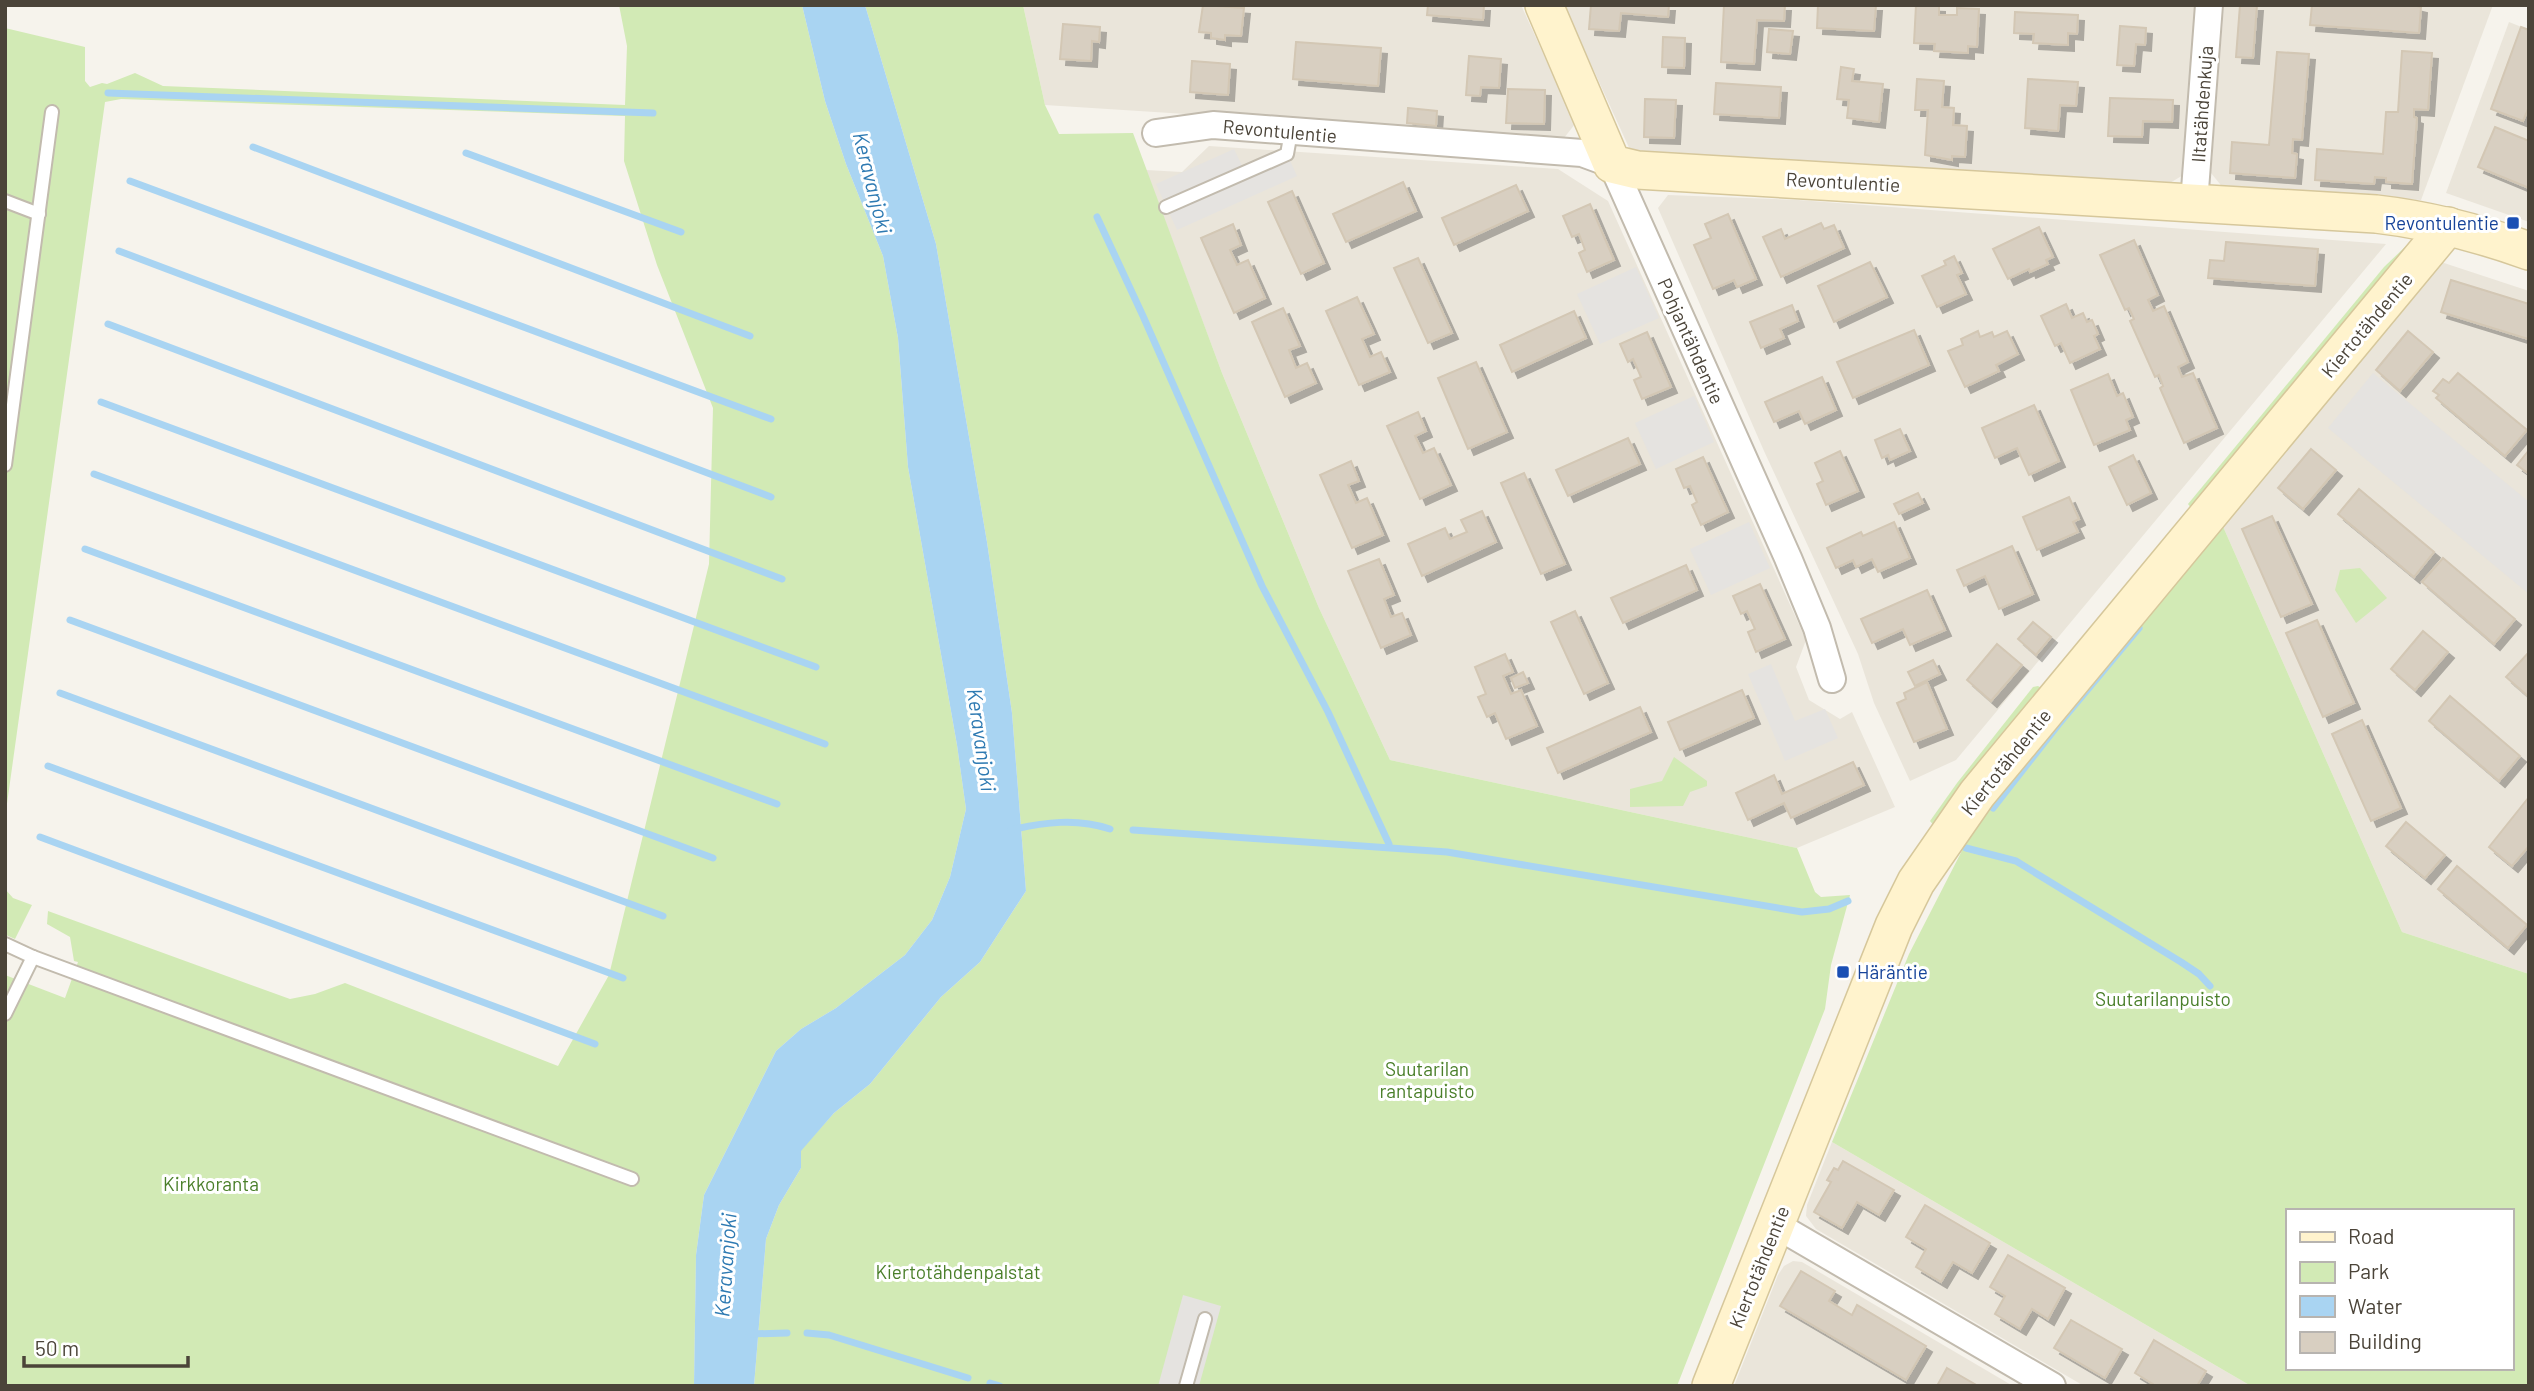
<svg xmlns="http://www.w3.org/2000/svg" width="2534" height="1391" font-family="Barlow,sans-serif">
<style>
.residential{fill:#eae5da}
.green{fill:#d2eab5;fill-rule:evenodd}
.parking{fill:#e5e3e0}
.water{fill:#a9d4f2}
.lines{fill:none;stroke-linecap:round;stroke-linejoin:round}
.stream{stroke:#a9d4f2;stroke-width:7}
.building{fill:#d8cfc1;stroke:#d3c7b4;stroke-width:2;filter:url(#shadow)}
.lane-casing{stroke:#c2bbae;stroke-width:16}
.street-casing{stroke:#c2bbae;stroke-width:30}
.secondary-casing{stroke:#d6c79b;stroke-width:40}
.lane{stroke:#fff;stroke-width:12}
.street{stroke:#fff;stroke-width:26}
.secondary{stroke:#fff3cd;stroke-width:37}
.transit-dot{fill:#1a4fb4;stroke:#fff;stroke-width:2.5}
.labels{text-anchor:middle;stroke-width:6;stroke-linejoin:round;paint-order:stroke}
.street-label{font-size:19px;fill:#4b4439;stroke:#fff}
.transit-label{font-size:19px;fill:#164399;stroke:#fff;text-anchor:end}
.park-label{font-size:19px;fill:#4a7f2a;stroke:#fff}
.water-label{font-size:21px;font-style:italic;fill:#2e7ab2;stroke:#fff}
</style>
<defs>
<filter id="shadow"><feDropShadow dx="6" dy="6" stdDeviation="0" flood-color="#0004"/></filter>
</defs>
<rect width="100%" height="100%" fill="#f6f3ec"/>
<g class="residential">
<polygon points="1023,5 1521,5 1575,124 1564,138 1045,105"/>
<polygon points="1564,5 2197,5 2185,174 2168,184 1631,152"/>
<polygon points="2224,5 2493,5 2421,200 2224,189 2211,173"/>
<polygon points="2509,22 2529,30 2529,222 2446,193"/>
<polygon points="1209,146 1558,169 1608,201 1806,640 1796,667 1809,700 1840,719 1852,712 1895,807 1797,848 1390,760 1319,608 1222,373 1146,170 1182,172"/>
<polygon points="1668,195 1798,200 2386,244 1956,760 1910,781 1874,703 1858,654 1764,451 1658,208"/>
<polygon points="2438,261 2529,291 2529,974 2402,932 2221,522"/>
<polygon points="1832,1142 2251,1386 2084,1386 1816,1229 1806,1216 1807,1205"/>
<polygon points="1793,1261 1802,1262 2013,1386 1734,1386 1778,1275 1784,1266"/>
</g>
<g class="green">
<polygon points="619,5 802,5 825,101 846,164 883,256 898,338 908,467 957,745 966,809 950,877 932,920 905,955 836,1008 801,1029 776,1051 704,1195 696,1255 694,1386 5,1386 5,975 65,998 78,962 74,961 70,937 47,924 48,911 290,999 315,994 345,983 558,1066 609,975 709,564 713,408 657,265 624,161 625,116 121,99 105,102 5,818 5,28 85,47 85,81 90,87 102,83 107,84 135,73 163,86 625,105 627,46"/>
<polygon points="865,5 1023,5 1045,105 1059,134 1133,133 1222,373 1319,608 1390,760 1797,848 1815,892 1821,897 1850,895 1831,965 1825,1009 1677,1386 754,1386 766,1239 779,1205 801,1168 800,1151 834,1113 870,1084 941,997 980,962 1026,891 1012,713 987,542 936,244"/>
<polygon points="2406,246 2410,248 2191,508 2188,504 2384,267"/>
<path d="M 2221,522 L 2402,932 L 2529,974 L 2529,1386 L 2251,1386 L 1832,1142 L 1909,954 L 1970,835 L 1998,791 ZM 2287,1211 L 2511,1211 L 2511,1368 L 2287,1368 Z"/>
<polygon points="2360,568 2387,598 2356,623 2335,590 2340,570"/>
<polygon points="2038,686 2045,690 1937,829 1930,821 1957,783 2033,687"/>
<polygon points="1674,757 1707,781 1707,786 1690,792 1683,806 1630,807 1630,789 1662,781"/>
<polygon points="5,889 13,898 32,905 15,939 6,935 5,932"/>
</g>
<g class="parking">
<polygon points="1234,149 1245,172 1287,154 1297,176 1177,230 1156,184"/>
<polygon points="1636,267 1659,318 1600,344 1577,294"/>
<polygon points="2373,373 2529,502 2529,594 2328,428"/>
<polygon points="1694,396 1714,442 1656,469 1635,423"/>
<polygon points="1749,522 1770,568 1711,595 1690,549"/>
<polygon points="1771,664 1795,721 1825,709 1838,738 1785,761 1748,674"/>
<polygon points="1183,1295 1221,1306 1199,1386 1158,1386"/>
</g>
<polygon class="water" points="802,5 865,5 936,244 987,542 1012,713 1026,891 980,962 941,997 870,1084 834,1113 801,1151 801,1168 779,1205 766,1239 754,1386 694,1386 696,1255 704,1195 776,1051 801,1029 836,1008 905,955 932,920 950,877 966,809 957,745 908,467 898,338 883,256 846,164 825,101"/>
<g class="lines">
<g class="stream">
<polyline points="108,93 653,113"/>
<polyline points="253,147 750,336"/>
<polyline points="466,153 681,232"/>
<polyline points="130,181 771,419"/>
<polyline points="1097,217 1143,316 1262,586 1328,712 1389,844"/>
<polyline points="119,251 771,497"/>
<polyline points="108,324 782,579"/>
<polyline points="101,402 816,667"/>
<polyline points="94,474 825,744"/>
<polyline points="85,549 777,804"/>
<polyline points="70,620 713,858"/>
<polyline points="60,693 663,916"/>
<polyline points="48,766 623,978"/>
<polyline points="1993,808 2058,725 2139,628"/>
<path d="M 1011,830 C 1044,822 1077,818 1110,829"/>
<polyline points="1133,830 1447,852 1802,912 1829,909 1848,901"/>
<polyline points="40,837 595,1044"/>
<polyline points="1966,848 2016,861 2181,962 2199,974 2210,986"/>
<polyline points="807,1333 829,1335 968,1378"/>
<polyline points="749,1334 787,1333"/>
<polyline points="990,1383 1000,1386"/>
</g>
</g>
<g class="building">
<polygon points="1203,5 1244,8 1241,36 1225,35 1225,40 1211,38 1211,33 1199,32"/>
<polygon points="1428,5 1484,5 1483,20 1427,15"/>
<polygon points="1591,5 1669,5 1668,17 1621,13 1619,31 1589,29"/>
<polygon points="1724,5 1785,5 1784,21 1757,20 1754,64 1721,62"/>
<polygon points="1818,5 1876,5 1874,31 1817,28"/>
<polygon points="1916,5 1939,6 1939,15 1957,15 1957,8 1979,9 1977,47 1968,46 1968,53 1934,51 1935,44 1914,43"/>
<polygon points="2240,5 2257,5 2253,58 2236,57"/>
<polygon points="2312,5 2413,5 2421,7 2419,33 2310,25"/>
<polygon points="2015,12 2078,15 2077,34 2068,33 2068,45 2033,43 2034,34 2014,33"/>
<polygon points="1063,24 1100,27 1099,42 1092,41 1091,61 1060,59"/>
<polygon points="2120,26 2146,28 2145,45 2136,44 2134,66 2117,65"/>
<polygon points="2521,27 2529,30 2529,107 2523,121 2491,109"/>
<polygon points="1769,29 1793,31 1790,54 1767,52"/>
<polygon points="1663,37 1685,38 1684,68 1662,67"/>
<polygon points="1296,42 1381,48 1378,86 1293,79"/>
<polygon points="2402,51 2432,53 2428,110 2414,109 2414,117 2417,118 2412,184 2386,182 2386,178 2375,177 2374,184 2315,180 2317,149 2383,154 2386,112 2398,112"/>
<polygon points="2277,52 2309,54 2302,140 2293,139 2292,153 2297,154 2295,178 2230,173 2232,142 2269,145"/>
<polygon points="1469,56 1501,59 1499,88 1481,87 1480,96 1466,95"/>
<polygon points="1192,61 1230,64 1228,95 1190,92"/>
<polygon points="1841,67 1854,69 1852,81 1883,84 1879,122 1847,118 1849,100 1837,99"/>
<polygon points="1917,79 1944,81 1942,107 1954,108 1953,125 1967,126 1965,157 1952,156 1952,160 1925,155 1928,110 1915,110"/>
<polygon points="2028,79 2078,82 2076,106 2060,105 2058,131 2025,128"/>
<polygon points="1716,83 1781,87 1779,118 1714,114"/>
<polygon points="1508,89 1545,90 1544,124 1506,123"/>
<polygon points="2110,98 2173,100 2172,122 2143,121 2142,137 2108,136"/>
<polygon points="1645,99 1676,100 1674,138 1644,137"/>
<polygon points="1408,108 1437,111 1436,126 1407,123"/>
<polygon points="2495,127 2529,141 2529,188 2478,167"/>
<polygon points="1403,182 1416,211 1346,242 1333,214"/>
<polygon points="1516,185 1528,211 1454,245 1442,218"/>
<polygon points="1292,191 1324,263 1301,274 1268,202"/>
<polygon points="1590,204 1614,260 1587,272 1579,253 1585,250 1579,234 1572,237 1563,216"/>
<polygon points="1728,214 1756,279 1737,287 1734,280 1713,289 1694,245 1711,238 1705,224"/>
<polygon points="1821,223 1824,229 1834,225 1844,248 1781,277 1763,237 1781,229 1785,239"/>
<polygon points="1233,224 1241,245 1230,250 1237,265 1248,260 1265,298 1234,313 1201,238"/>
<polygon points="2039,227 2053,257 2046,260 2048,264 2030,272 2029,269 2008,279 1993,249"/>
<polygon points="2134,240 2158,295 2148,300 2153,311 2164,306 2188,362 2178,367 2182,377 2193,373 2217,428 2184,443 2160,388 2163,386 2159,375 2155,377 2130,321 2134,319 2129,308 2125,310 2100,255"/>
<polygon points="2226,242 2318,249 2315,286 2208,278 2210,260 2224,261"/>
<polygon points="1954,256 1962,273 1957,275 1966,294 1937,307 1922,276 1946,265 1944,261"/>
<polygon points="1418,258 1452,333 1428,343 1394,268"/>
<polygon points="1870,262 1887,297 1834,322 1818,286"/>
<polygon points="2451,280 2529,304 2528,339 2441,312"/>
<polygon points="1357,297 1374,334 1362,339 1370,357 1381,352 1390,372 1359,385 1326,311"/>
<polygon points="2066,304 2072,318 2083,313 2087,322 2092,320 2098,334 2094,336 2100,349 2070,363 2061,343 2055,346 2041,316"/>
<polygon points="1792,305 1798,321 1780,329 1784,338 1761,348 1750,322"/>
<polygon points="1283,308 1300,346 1289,350 1296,368 1307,363 1316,383 1285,397 1252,322"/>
<polygon points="1574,311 1586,338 1512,372 1500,345"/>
<polygon points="1914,330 1929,365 1853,398 1837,362"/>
<polygon points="1978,331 1980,337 1992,332 1994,337 2007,331 2018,354 1996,365 1999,371 1965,387 1948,351 1963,345 1961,339"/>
<polygon points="2408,331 2433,352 2400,391 2376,370"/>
<polygon points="1647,332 1671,387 1642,399 1634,380 1641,377 1633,359 1628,362 1620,344"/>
<polygon points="1476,362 1507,432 1468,449 1438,378"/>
<polygon points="2458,373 2527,430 2505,456 2436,398 2439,395 2433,391 2443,379 2449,383"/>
<polygon points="2108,374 2117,396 2123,393 2133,417 2126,420 2130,430 2094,445 2071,390"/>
<polygon points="1822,377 1836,410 1805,424 1799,411 1774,422 1765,402"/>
<polygon points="2034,405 2059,461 2029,475 2017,448 1995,458 1982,428"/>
<polygon points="1418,412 1426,431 1415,436 1423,453 1434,448 1451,485 1420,499 1387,426"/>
<polygon points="1900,429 1910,451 1890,460 1888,455 1882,458 1875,440"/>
<polygon points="1628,438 1640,464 1568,496 1556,470"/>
<polygon points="2311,449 2336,470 2303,509 2278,488"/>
<polygon points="2529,450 2529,474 2517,465"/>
<polygon points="1840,451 1858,491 1826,505 1817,484 1823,481 1815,463"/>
<polygon points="2133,455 2151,493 2127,505 2109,467"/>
<polygon points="1703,457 1728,512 1701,525 1692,505 1697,502 1690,486 1684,488 1676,469"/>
<polygon points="1351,461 1359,481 1348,485 1356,503 1367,498 1383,535 1352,548 1320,475"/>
<polygon points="1524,473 1565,564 1541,574 1501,483"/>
<polygon points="2359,489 2434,552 2414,577 2338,514"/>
<polygon points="1918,493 1923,503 1899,514 1894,504"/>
<polygon points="2069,497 2079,519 2073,522 2078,532 2037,550 2023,517"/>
<polygon points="1482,511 1496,542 1422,576 1408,544 1445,528 1450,539 1467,532 1461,520"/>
<polygon points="2272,516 2312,604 2281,617 2242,529"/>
<polygon points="1894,522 1910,558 1878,572 1872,559 1856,567 1853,560 1836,568 1827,548 1861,532 1863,536"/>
<polygon points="2012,546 2033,594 1999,609 1985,576 1964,586 1957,570"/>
<polygon points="2443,558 2515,619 2494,644 2422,582"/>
<polygon points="1379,559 1394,595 1384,599 1391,617 1402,613 1411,635 1381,648 1348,571"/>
<polygon points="1686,565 1697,590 1623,623 1611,598"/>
<polygon points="1760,584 1785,639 1756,652 1748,632 1755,629 1747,611 1741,614 1733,596"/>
<polygon points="1927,590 1945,630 1910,645 1903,629 1872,643 1861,619"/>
<polygon points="1575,611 1608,683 1584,694 1551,622"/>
<polygon points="2317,620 2354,703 2323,717 2286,633"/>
<polygon points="2033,622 2051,637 2036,655 2018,639"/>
<polygon points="2423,631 2448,652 2415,690 2391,669"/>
<polygon points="1997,644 2022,665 1991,701 1967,680"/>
<polygon points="2529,652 2529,697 2506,677"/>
<polygon points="1505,654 1513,672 1503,676 1511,694 1521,690 1537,726 1506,739 1495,713 1487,717 1478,697 1486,694 1475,667"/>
<polygon points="1933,660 1940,674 1915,686 1908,672"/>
<polygon points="1523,672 1528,683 1515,688 1511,678"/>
<polygon points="1927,682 1947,729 1914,742 1897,703 1906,699 1904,693"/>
<polygon points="1742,690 1754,718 1680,750 1668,722"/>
<polygon points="2450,696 2520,756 2499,781 2429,721"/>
<polygon points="1640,707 1651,732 1558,773 1547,748"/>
<polygon points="2362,720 2401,808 2371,821 2332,734"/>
<polygon points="1853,762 1864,785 1791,818 1784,803 1748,820 1736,793 1774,775 1782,794"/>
<polygon points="2529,797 2529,846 2512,866 2489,847"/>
<polygon points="2406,822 2445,855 2425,878 2386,846"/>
<polygon points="2457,866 2527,925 2508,948 2438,889"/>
<polygon points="1843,1161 1894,1190 1879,1215 1857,1202 1842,1228 1814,1212 1831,1182 1827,1180 1834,1168 1838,1170"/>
<polygon points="1925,1205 1990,1243 1972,1273 1953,1262 1941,1282 1916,1267 1926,1249 1906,1237"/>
<polygon points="2008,1255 2065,1288 2048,1319 2032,1309 2020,1329 1995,1314 2005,1296 1990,1287"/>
<polygon points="1801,1271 1835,1291 1829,1301 1852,1315 1857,1305 1926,1346 1906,1380 1780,1306"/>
<polygon points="2071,1320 2122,1349 2105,1378 2054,1348"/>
<polygon points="2154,1340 2206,1371 2197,1386 2152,1386 2153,1384 2135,1373"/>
<polygon points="1947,1368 1978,1386 1937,1386"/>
</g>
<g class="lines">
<defs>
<g id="lane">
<polyline points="5,201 39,214"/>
<polyline points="1166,207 1287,154 1291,132"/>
<polyline points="5,465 52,112"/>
<polyline points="5,944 33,957 632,1179"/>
<polyline points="5,1014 33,957"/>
<polyline points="1186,1386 1205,1319"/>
</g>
<g id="street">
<polyline points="1156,133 1213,125 1582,153 1612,164 1788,558 1817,628 1832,679"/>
<polyline points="2194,203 2209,5"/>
<polyline points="1776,1225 2052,1386"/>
</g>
<g id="secondary">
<path d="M 1544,5 L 1612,164 L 1637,170 L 2376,214 C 2429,220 2479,233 2529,251"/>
<polyline points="1711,1386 1894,926 1916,882 1977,794 2448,226"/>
</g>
</defs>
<use href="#lane" class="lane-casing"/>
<use href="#street" class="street-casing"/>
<use href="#secondary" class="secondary-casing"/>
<use href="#lane" class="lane"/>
<use href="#street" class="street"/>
<use href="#secondary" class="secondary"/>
</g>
<g class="transit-dot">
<rect x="2506" y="216" width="14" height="14" rx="3.5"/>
<rect x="1836" y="965" width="14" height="14" rx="3.5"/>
</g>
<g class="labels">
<g class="street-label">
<text transform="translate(2202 104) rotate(-86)" y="7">Iltatähdenkuja</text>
<text transform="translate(1280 131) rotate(5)" y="7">Revontulentie</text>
<text transform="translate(1843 182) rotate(3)" y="7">Revontulentie</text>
<text transform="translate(2367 325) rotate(-50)" y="7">Kiertotähdentie</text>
<text transform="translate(1691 341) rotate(66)" y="7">Pohjantähdentie</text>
<text transform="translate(2006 762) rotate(-51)" y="7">Kiertotähdentie</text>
<text transform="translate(1759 1267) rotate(-68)" y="7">Kiertotähdentie</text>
</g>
<g class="transit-label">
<text x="2499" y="230">Revontulentie</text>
<text x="1857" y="979" text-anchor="start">Häräntie</text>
</g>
<g class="park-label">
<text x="2163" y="1006">Suutarilanpuisto</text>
<text x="1427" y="1076">Suutarilan<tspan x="1427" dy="22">rantapuisto</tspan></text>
<text x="211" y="1191">Kirkkoranta</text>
<text x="958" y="1279">Kiertotähdenpalstat</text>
</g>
<g class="water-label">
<text transform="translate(872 183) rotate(76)" y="7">Keravanjoki</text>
<text transform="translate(981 740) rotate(82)" y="7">Keravanjoki</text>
<text transform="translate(726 1265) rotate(-86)" y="7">Keravanjoki</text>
</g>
</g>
<rect width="2534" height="1391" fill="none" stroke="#4b4439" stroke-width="14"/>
<rect x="2286" y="1209" width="228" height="161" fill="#ffffff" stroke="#b7b4b0" stroke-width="2"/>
<rect x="2300" y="1232" width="35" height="10" fill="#fff3cd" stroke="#b7b4b0" stroke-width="2"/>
<text x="2348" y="1244" font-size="21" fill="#4b4439">Road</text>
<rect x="2300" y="1262" width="35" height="21" fill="#d2eab5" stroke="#b7b4b0" stroke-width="2"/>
<text x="2348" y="1279" font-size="21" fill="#4b4439">Park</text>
<rect x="2300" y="1296" width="35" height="21" fill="#a9d4f2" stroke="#b7b4b0" stroke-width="2"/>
<text x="2348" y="1314" font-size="21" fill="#4b4439">Water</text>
<rect x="2300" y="1332" width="35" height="21" fill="#d8cfc1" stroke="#b7b4b0" stroke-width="2"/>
<text x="2348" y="1349" font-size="21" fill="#4b4439">Building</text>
<path d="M24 1356v10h164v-10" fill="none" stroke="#4b4439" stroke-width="3.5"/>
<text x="35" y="1356" font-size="21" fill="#4b4439" stroke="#ffffff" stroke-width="5" paint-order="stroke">50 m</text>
</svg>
